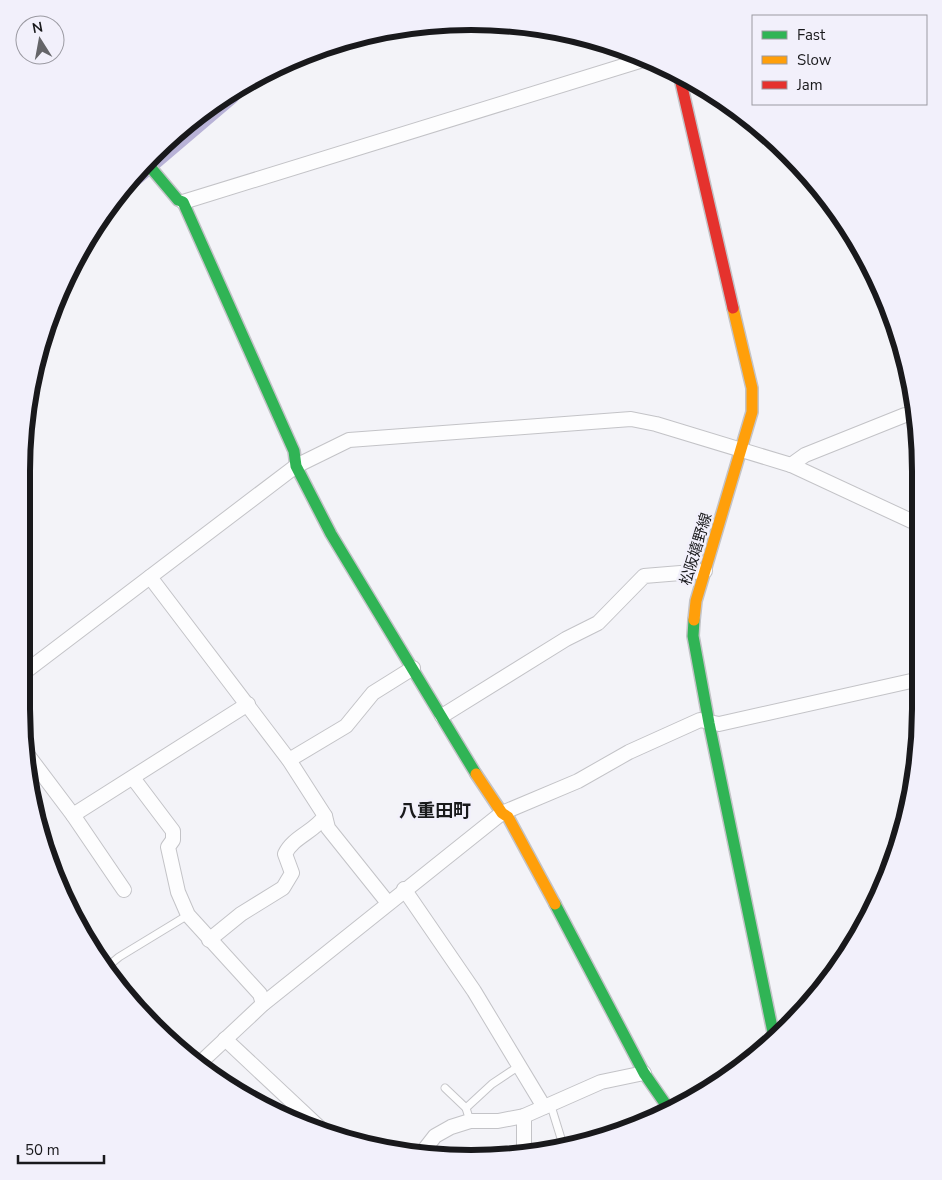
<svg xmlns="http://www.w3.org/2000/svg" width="942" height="1180" font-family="'Nunito Sans','Noto Sans JP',sans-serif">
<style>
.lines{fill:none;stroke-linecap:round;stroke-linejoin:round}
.river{stroke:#b8b2d7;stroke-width:21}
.lane-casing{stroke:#c3c3c7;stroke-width:9}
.street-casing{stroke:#c3c3c7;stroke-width:16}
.fast-casing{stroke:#c3c3c7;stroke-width:14}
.slow-casing{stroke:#c3c3c7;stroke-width:14}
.jam-casing{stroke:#c3c3c7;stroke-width:14}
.lane{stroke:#fdfdfe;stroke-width:7}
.street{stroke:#fdfdfe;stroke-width:14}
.fast{stroke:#30b455;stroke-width:11}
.slow{stroke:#ff9f0a;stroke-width:11}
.jam{stroke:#e5322d;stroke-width:11}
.labels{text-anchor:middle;stroke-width:5;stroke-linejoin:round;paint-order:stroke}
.street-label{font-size:15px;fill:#19191c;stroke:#f2f0fb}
.quarter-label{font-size:18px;font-weight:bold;fill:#19191c;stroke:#f2f0fb}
.rim{fill:none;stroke:#19191c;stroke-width:6}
</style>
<rect width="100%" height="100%" fill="#f3f3f8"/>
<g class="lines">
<polyline class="river" points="129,180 230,94"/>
<defs>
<g id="lane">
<polyline points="107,967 119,957 188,915"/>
<polyline points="445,1088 466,1108"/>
<polyline points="551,1106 564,1148"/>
<polyline points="470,1121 466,1108 492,1084 519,1066"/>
</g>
<g id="street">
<polyline points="183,202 646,59"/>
<polyline points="791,465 805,455 905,415"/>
<polyline points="150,577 289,760 325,816 328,828 388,903"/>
<polyline points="21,675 296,466 349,440 631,419 656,424 791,465 920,525"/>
<polyline points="442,716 566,639 598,623 644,576 705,571"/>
<polyline points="27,754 73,815 248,704"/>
<polyline points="289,760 346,726 373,693 413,668"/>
<polyline points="133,778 173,831 173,840 168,847 178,892 188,915 260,994 263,1004"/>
<polyline points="73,815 124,890"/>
<polyline points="404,889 474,991 544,1107"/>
<path d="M 209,940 L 241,914 L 283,888 L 292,873 L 285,854 C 293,837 314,832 325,816"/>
<polyline points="225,1039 320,1128 331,1136"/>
<polyline points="200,1063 263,1004 502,813 578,781 629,752 700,720 719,724 920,679"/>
<polyline points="524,1116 524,1147"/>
<polyline points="421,1154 435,1136 451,1127 470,1121 498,1121 524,1116 601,1082 644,1073"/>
</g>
<g id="fast">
<polyline points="146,162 178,200 183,202 294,451 296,466 331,534 476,774"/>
<polyline points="694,620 693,636 709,723 774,1037"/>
<polyline points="555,904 644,1073 671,1112"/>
</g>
<g id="slow">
<polyline points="694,620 696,601 752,412 752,388 733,308"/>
<polyline points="476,774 502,813 508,817 555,904"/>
</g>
<polyline id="jam" points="679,74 733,308"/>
</defs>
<use href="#lane" class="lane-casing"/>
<use href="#street" class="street-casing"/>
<use href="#fast" class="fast-casing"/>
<use href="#slow" class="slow-casing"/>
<use href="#jam" class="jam-casing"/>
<use href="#lane" class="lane"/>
<use href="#street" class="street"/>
<use href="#fast" class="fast"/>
<use href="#slow" class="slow"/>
<use href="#jam" class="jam"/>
</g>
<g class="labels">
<g class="street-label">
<text transform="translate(696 549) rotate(-73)" y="5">松阪嬉野線</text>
</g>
<g class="quarter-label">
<text x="435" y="817">八重田町</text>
</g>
</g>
<path d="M0 0H942V1180H0ZM471 30H471A441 441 0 0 1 912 471V709A441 441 0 0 1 471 1150H471A441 441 0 0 1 30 709V471A441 441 0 0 1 471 30Z" fill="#f2f0fb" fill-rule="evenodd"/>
<path class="rim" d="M471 30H471A441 441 0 0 1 912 471V709A441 441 0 0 1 471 1150H471A441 441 0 0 1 30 709V471A441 441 0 0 1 471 30Z"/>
<rect x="752" y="15" width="175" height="90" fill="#f2f0fb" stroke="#9b9aa2"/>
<rect x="762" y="31" width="25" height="8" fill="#30b455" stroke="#9b9aa2"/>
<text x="797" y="40" font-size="15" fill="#19191c">Fast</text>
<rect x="762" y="56" width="25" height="8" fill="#ff9f0a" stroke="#9b9aa2"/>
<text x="797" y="65" font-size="15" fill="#19191c">Slow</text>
<rect x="762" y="81" width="25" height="8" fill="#e5322d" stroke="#9b9aa2"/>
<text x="797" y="90" font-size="15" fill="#19191c">Jam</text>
<g transform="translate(40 40) rotate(349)"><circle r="24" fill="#f2f0fb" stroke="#9b9aa2"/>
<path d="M0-4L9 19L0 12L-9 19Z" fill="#656569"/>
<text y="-8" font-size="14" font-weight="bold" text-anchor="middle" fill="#19191c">N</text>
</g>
<path d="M18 1155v8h86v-8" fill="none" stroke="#19191c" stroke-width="2.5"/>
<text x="25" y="1155" font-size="15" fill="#19191c" stroke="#f2f0fb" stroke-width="4" paint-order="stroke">50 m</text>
</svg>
